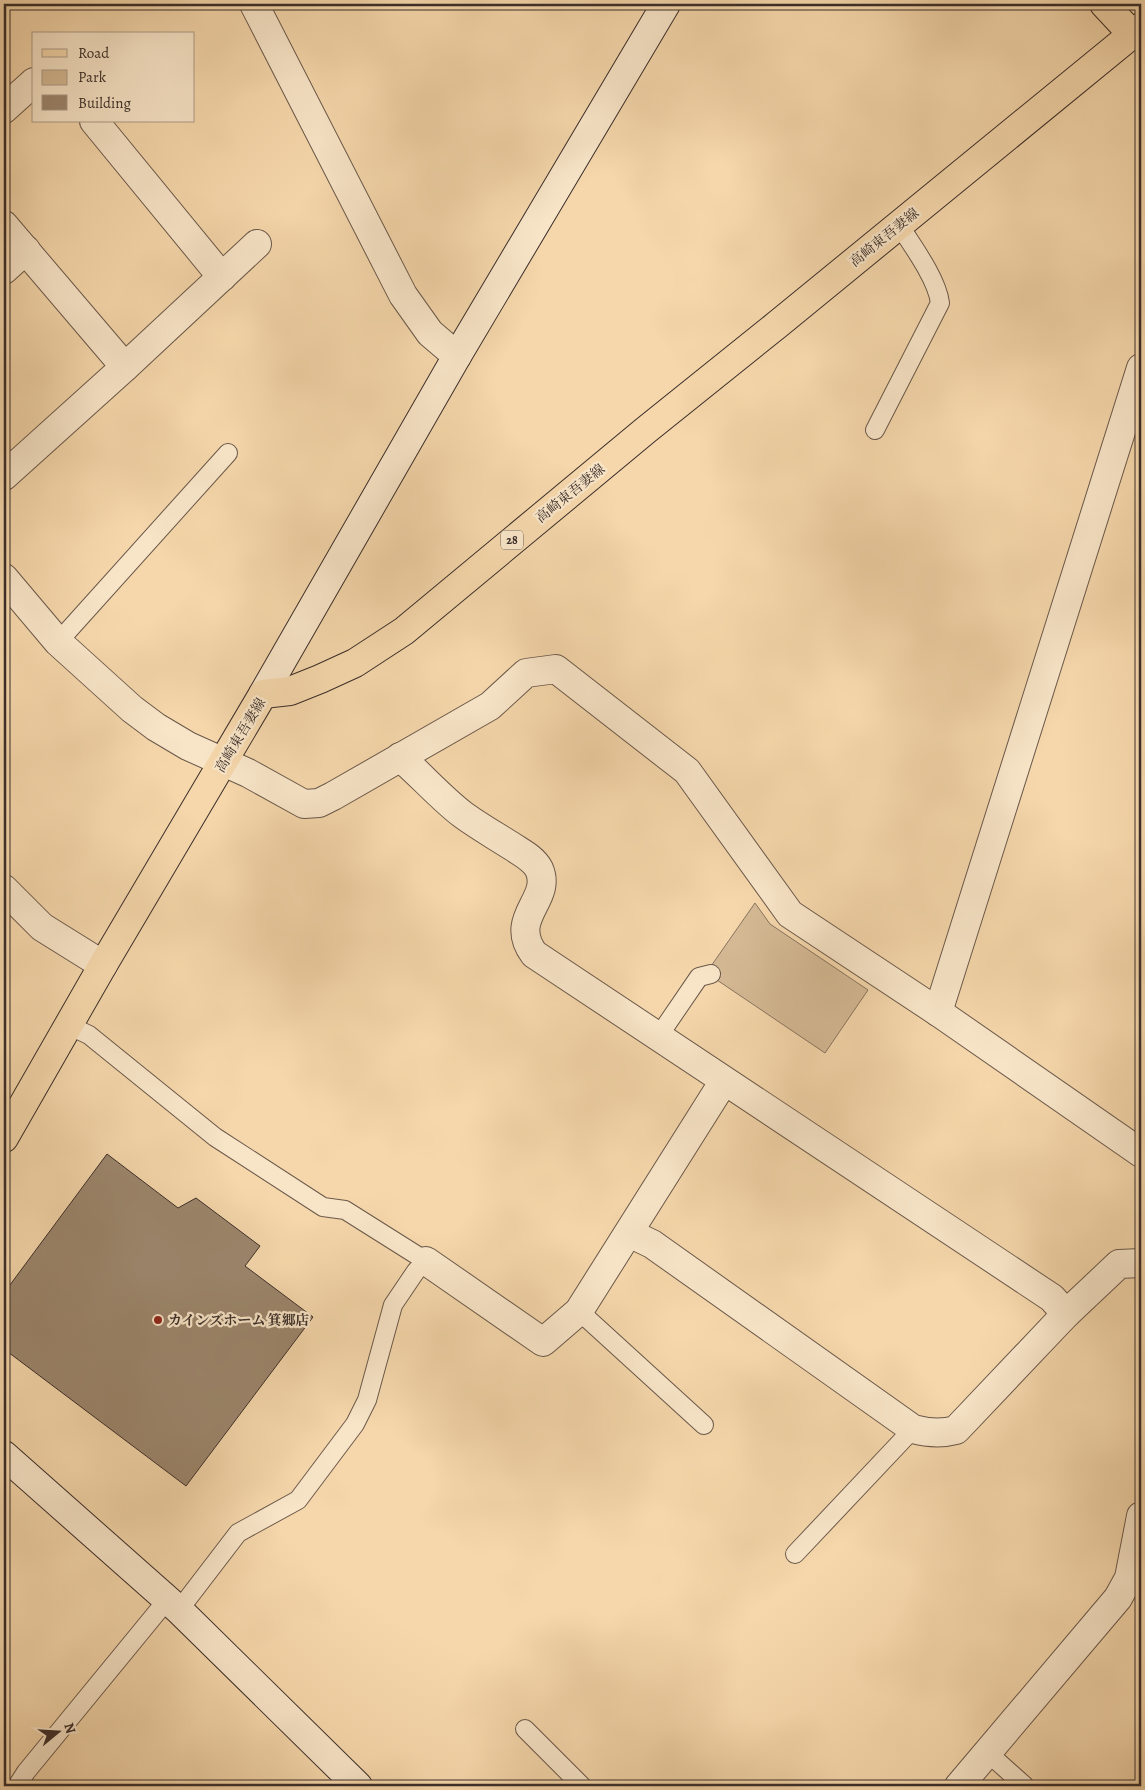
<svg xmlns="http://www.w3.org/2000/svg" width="1145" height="1790" font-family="Alegreya,'Noto Serif JP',serif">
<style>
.green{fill:#d5ba95;stroke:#887460}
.building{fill:#9c866d;stroke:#3b2e2a}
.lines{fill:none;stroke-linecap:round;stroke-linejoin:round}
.lane-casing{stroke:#6a584a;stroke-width:20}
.street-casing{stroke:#6a584a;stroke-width:30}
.secondary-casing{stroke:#3b2e2a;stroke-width:30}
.primary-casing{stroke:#3b2e2a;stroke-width:30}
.lane{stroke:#f8e5c8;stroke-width:18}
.street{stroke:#f8e5c8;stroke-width:28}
.secondary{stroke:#f8e5c8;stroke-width:28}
.primary{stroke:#f5d7ab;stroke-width:28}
.poi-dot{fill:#8f2418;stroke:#f8e5c8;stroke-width:2}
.labels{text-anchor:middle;stroke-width:4.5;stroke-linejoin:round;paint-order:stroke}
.shield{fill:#f8e5c8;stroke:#746559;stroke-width:1}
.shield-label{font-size:12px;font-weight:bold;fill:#3b2e2a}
.street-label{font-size:14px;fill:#3b2e2a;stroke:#f8e5c8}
.poi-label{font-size:14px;font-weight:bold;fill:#3b2e2a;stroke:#f8e5c8;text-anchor:start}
</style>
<rect width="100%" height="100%" fill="#f5d7ab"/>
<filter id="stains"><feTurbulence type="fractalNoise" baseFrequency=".004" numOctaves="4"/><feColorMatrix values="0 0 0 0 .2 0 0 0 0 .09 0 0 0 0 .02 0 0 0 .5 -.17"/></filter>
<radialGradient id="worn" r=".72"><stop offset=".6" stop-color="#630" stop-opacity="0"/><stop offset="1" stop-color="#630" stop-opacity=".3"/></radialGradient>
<polygon class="green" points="755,903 770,924 868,990 825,1053 717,980 708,981 672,1030 709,969"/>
<polygon class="building" points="107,1154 178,1208 196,1198 260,1246 245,1266 313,1317 186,1486 4,1349 4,1323 9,1317 4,1313 4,1293"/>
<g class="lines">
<defs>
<g id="lane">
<path d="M 875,430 L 940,303 C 937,279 912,245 899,225"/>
<polyline points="58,642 228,453"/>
<polyline points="68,1025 89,1035 215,1137 323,1207 345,1210 426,1261 416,1271 393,1305 367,1400 355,1424 298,1500 238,1533 179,1610"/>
<polyline points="658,1037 699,977 711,974"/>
<polyline points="579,1311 704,1425"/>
<polyline points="795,1554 913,1429"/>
<polyline points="525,1729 582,1786"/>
<polyline points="988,1753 1025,1786"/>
<polyline points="17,1786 26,1772 167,1600"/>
</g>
<g id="street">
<polyline points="254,4 403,295 430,333 457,356"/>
<polyline points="4,109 34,82"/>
<polyline points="94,121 222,277"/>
<polyline points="4,225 125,367"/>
<polyline points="4,270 26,250"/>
<polyline points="4,476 125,367 257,244"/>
<polyline points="4,578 58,642 132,709 156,727 188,746 248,773 304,804 319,803 333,796 490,706 526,673 556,669 687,771 790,914 938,1012 1141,1153"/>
<path d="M 400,757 C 421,775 440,797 462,814 C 478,826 496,836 513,847 C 522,853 534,859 539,869 C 553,900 507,917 534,954 L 1052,1298 L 1066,1314"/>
<polyline points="4,889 42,927 103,965"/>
<polyline points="938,1012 1141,368"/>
<path d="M 629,1233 L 652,1244 L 913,1429 C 928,1433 941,1434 956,1430 L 1066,1314 L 1119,1264 L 1141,1263"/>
<polyline points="426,1261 543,1342 579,1311 724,1081"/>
<polyline points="959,1786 1118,1598 1129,1578 1141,1516"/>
</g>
<g id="secondary">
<polyline points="263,694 457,356 666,4"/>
<polyline points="4,1455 179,1610 358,1786"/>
</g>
<g id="primary">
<polyline points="1104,4 1132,34"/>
<polyline points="4,1138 103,965 263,694 290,691 320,679 355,663 404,631 646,430 778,324 1141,27"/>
</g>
</defs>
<use href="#lane" class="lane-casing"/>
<use href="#street" class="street-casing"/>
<use href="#secondary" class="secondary-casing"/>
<use href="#primary" class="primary-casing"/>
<use href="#lane" class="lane"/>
<use href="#street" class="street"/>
<use href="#secondary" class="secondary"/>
<use href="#primary" class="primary"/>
</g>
<circle class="poi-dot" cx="158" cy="1320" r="5"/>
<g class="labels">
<rect class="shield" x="501" y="530.5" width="22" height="19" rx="4"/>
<g class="shield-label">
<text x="512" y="544">28</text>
</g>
<g class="street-label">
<text transform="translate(884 237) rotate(-39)" y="5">高崎東吾妻線</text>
<text transform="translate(570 493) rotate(-39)" y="5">高崎東吾妻線</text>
<text transform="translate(240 735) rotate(-59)" y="5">高崎東吾妻線</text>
</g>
<g class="poi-label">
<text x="168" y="1325">カインズホーム 箕郷店</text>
</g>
</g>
<rect width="1145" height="1790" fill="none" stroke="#f5d7ab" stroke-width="20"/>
<rect x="5" y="5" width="1135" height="1780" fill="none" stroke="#3b2e2a" stroke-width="2.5"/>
<rect x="10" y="10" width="1125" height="1770" fill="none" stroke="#3b2e2a"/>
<rect x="32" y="32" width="162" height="90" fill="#f8e5c8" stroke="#ac9c89"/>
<rect x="42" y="49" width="25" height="8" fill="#f5d7ab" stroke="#ac9c89"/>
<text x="78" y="58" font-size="15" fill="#3b2e2a">Road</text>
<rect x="42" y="70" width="25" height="15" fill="#d5ba95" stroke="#ac9c89"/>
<text x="78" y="82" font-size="15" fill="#3b2e2a">Park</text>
<rect x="42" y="95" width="25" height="15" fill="#9c866d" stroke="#ac9c89"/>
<text x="78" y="108" font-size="15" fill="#3b2e2a">Building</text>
<g transform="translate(58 1732) rotate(72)" stroke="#f8e5c8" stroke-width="4" paint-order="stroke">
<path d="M0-4L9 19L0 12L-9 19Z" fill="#3b2e2a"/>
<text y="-8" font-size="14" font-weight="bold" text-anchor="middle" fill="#3b2e2a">N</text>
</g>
<rect width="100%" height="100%" filter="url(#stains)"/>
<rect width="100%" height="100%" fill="url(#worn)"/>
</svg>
